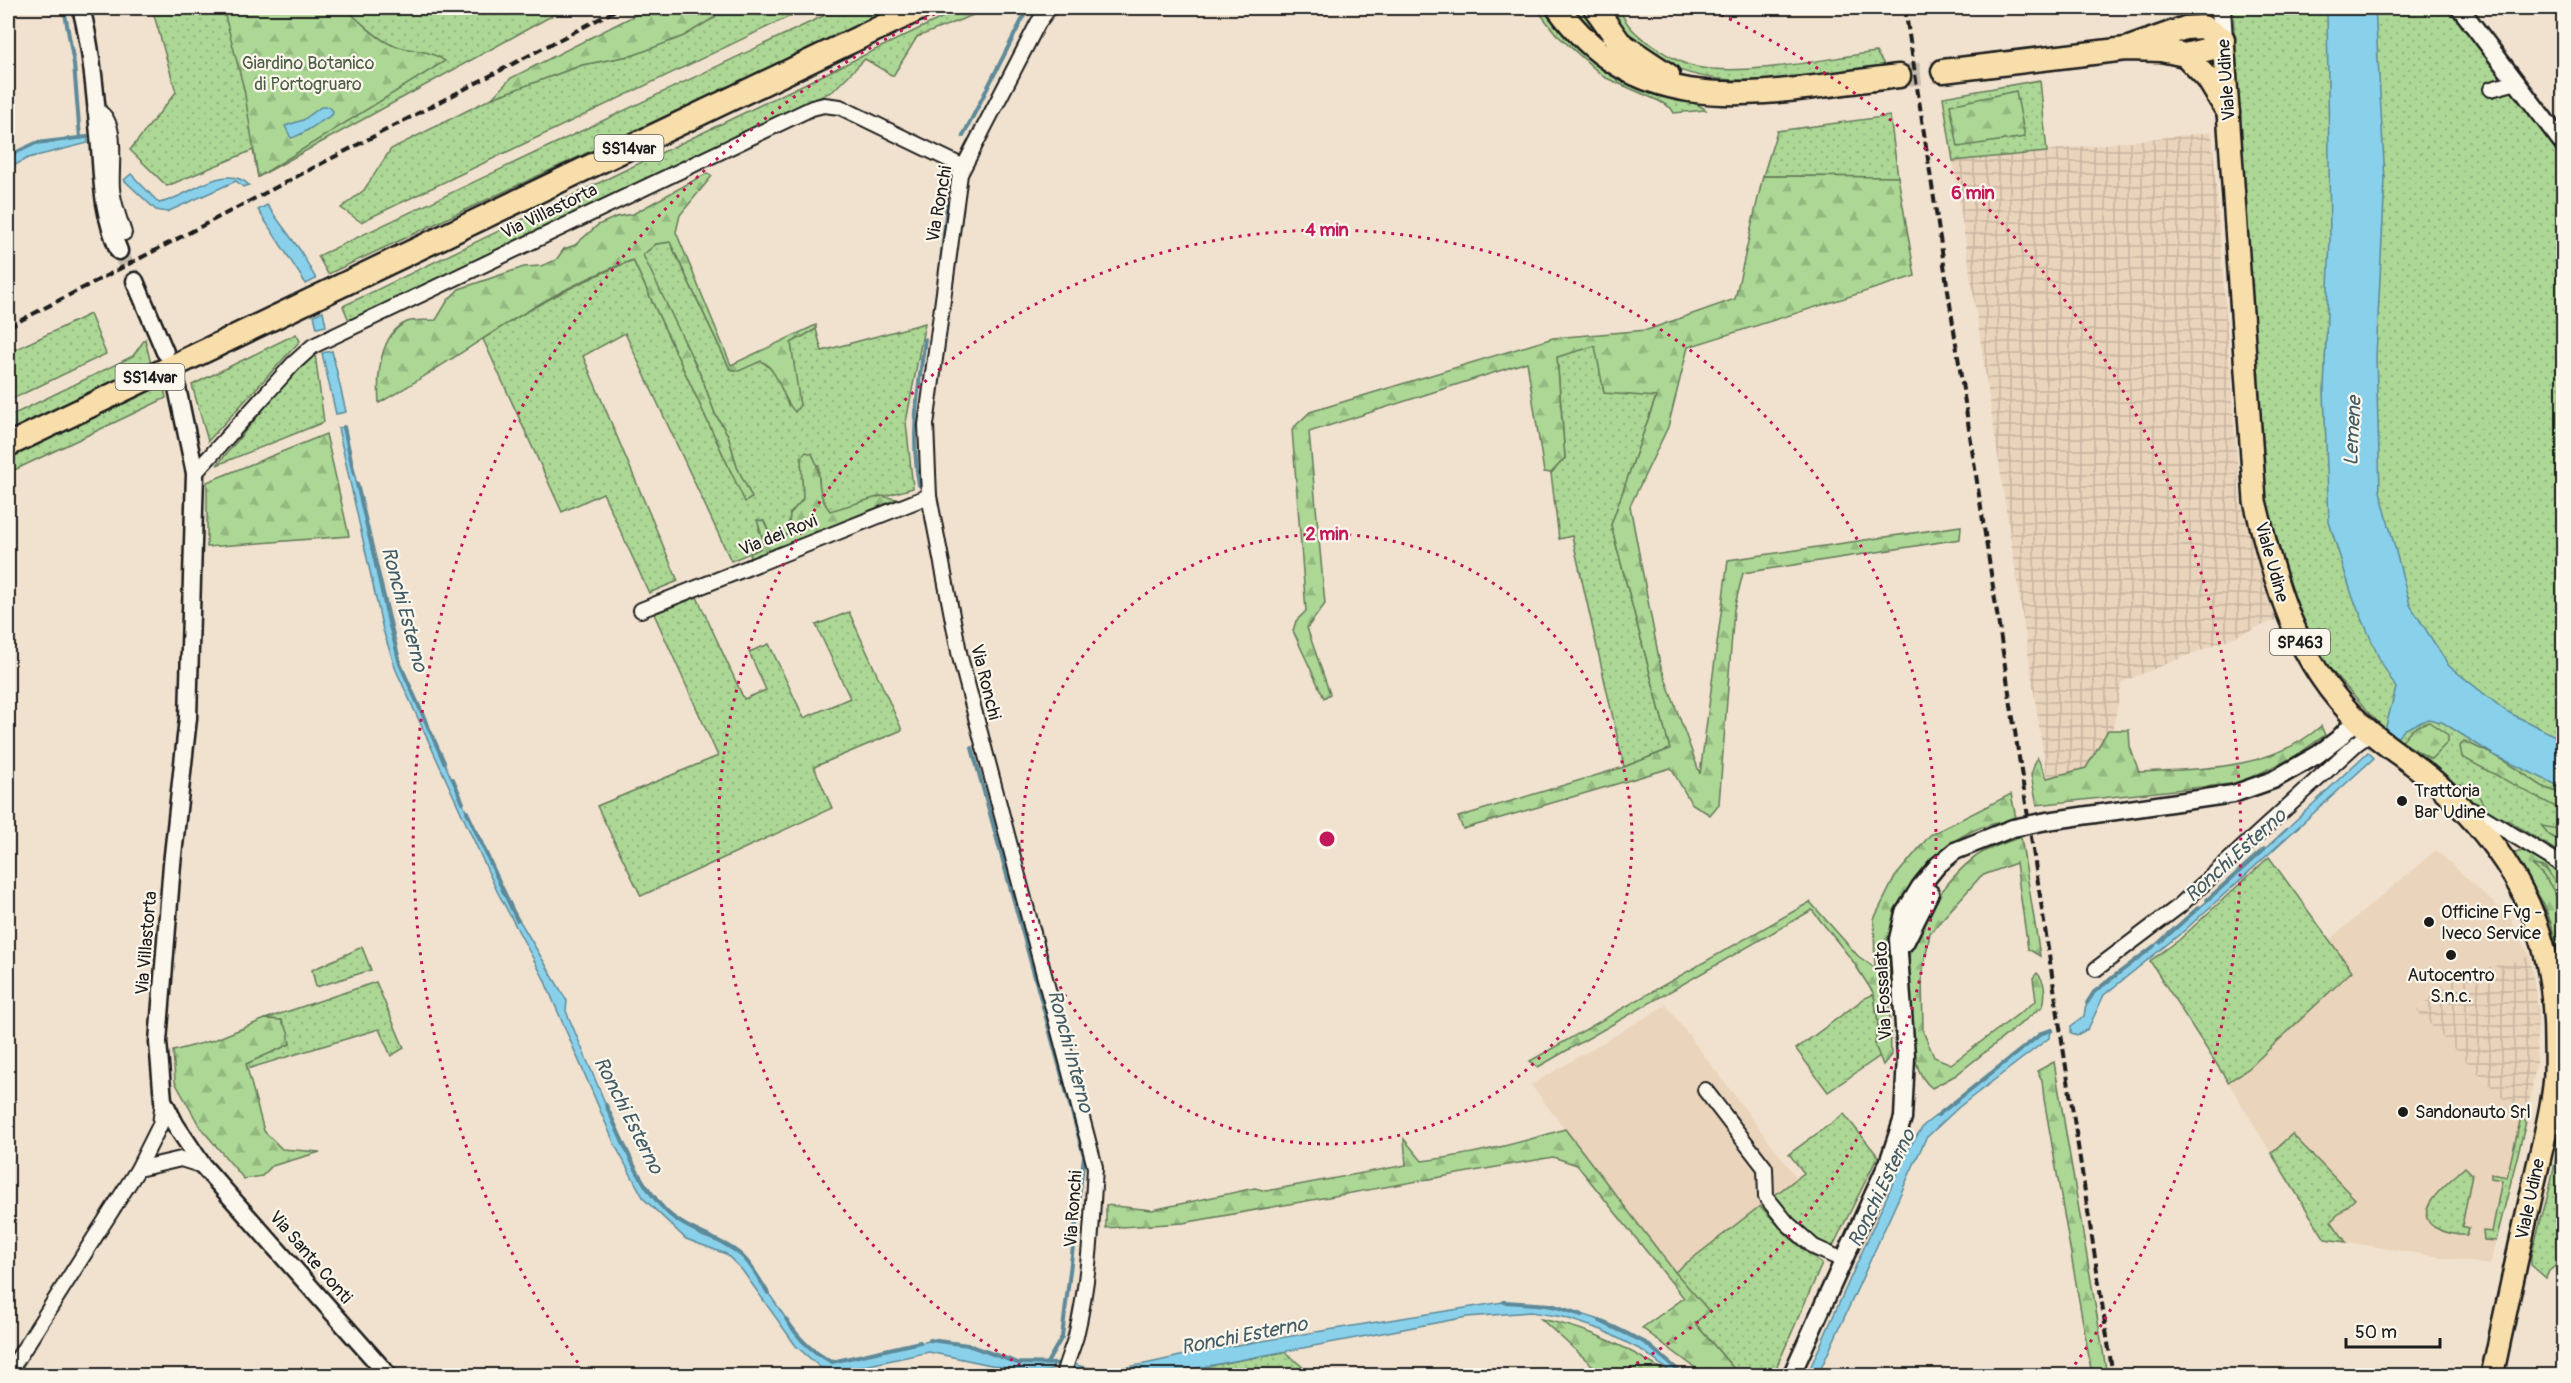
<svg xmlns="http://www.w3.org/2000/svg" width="2571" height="1383" font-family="Pangolin,sans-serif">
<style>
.built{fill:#ead4bb}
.industrial{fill:url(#industrial-grid)}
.green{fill:url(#green-dots);stroke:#647a58;stroke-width:1.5}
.forest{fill:url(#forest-firs);stroke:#647a58;stroke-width:1.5}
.water{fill:#89d1eb;stroke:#5d8998;stroke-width:1.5}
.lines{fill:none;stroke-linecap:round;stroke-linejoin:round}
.stream{stroke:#5d8998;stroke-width:4}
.tertiary-tunnel{stroke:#c6baab;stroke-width:16;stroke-dasharray:16 8;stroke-linecap:butt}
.trunk-tunnel{stroke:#c6baab;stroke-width:22;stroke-dasharray:22 11;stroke-linecap:butt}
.minor-casing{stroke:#1c1c1c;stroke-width:18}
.tertiary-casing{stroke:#1c1c1c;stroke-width:21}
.secondary-casing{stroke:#1c1c1c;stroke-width:22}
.primary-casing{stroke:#1c1c1c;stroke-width:26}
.trunk-casing{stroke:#1c1c1c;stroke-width:27}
.minor{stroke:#fbf7ec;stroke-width:14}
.tertiary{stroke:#fbf7ec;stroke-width:16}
.secondary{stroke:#fbf7ec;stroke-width:18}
.primary{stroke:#f8deab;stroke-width:21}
.trunk{stroke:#f8deab;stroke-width:22}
.rail{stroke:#1c1c1c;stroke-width:4;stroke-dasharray:9 4.5;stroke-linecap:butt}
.tertiary-bridge-casing{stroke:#1c1c1c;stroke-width:21;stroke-linecap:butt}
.tertiary-bridge{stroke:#fbf7ec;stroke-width:16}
.ring{fill:none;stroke:#c2185b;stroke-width:3;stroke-dasharray:3 6}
.poi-dot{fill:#1c1c1c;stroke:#fbf7ec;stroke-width:2}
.labels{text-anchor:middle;stroke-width:4.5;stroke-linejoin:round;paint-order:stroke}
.shield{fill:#fbf7ec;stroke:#5f5e5a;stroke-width:1.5}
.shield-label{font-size:16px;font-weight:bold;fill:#1c1c1c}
.park-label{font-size:18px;fill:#4e5d46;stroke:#fbf7ec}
.street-label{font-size:18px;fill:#1c1c1c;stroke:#fbf7ec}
.poi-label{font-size:18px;fill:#1c1c1c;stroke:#fbf7ec;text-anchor:start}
.water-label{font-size:20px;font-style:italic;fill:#425b64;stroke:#fbf7ec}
.centre{fill:#c2185b;stroke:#fbf7ec;stroke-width:3}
.ring-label{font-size:18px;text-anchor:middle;font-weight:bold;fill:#c2185b;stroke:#fbf7ec;stroke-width:4.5;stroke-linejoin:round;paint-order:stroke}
</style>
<defs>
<pattern id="industrial-grid" width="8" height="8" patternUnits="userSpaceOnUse" patternTransform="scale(1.5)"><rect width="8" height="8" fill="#ead4bb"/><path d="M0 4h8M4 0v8" fill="none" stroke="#c8b5a0"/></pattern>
<pattern id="green-dots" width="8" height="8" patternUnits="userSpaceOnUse" patternTransform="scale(1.5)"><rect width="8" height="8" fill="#acd795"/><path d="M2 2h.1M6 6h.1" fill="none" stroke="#93b880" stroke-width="1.8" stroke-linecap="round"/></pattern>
<pattern id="forest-firs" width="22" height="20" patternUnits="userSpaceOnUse" patternTransform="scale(1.5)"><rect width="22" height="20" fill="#acd795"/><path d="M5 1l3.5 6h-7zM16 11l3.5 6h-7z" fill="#93b880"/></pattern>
</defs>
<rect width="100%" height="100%" fill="#f1e2cf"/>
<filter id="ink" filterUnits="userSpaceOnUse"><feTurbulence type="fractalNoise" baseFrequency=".0167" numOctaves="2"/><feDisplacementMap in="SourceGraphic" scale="12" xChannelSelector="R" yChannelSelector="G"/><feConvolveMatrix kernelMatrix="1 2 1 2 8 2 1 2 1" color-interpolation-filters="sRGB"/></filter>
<g filter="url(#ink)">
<g class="built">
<polygon points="2436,850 2510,918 2530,956 2447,980 2417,1011 2526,1122 2490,1265 2346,1242 2331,1221 2355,1199 2292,1134 2271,1153 2228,1082 2248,1069 2351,971 2328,941"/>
<polygon points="1666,1005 1797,1178 1675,1272 1531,1085"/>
</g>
<g class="industrial">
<polygon points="2212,132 2240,499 2276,620 2122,682 2104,774 2047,778 1953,161"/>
<polygon points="2530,956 2538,1010 2536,1065 2526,1122 2417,1011 2447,980"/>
</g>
<g class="green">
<polygon points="152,8 566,8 258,177 253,150 167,186 130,150 176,92"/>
<polygon points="717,8 807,8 361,222 341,208 364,190 391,149 492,98 582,65 634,55 715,18"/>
<polygon points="840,8 897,8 328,274 318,256"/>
<polygon points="962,8 991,8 917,37 893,76 865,59 833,91 350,323 343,306"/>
<path d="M 1536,8 L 1547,8 C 1575,43 1607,74 1649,93 C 1667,101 1691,97 1706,110 L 1674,113 L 1671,108 L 1659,101 L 1604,77 L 1556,34 Z"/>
<polygon points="1567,8 1590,8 1610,38 1603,44"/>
<path d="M 1605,8 L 1619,8 C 1625,24 1637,36 1652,45 C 1667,55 1684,66 1702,68 C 1753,75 1823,59 1876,52 L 1885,66 C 1801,75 1704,103 1633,44 C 1622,35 1614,19 1605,8 Z"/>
<polygon points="2197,8 2210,8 2211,22 2186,21"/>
<polygon points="2233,8 2452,8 2534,114 2563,159 2563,855 2509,821 2477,808 2432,766 2385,730 2329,668 2307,633 2294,601 2266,511 2240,167"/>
<polygon points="2040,80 2047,152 1953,161 1943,97"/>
<polygon points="1890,116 1898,177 1763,176 1777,131"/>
<path d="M 670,242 L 730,369 L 761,361 C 778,370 781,388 788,405 L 793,365 L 791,342 L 816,329 L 822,351 L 925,323 L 906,422 L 913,488 L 830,512 C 818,496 818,483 819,465 L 802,467 L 803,499 L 790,514 L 788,534 L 772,539 L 768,533 L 759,529 L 763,539 L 760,549 L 731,561 L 625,333 L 583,356 L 678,581 L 649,593 L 603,493 L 562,512 L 483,339 C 529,308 580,281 633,260 L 733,476 L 752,498 L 737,467 L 728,435 L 715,414 L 702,378 L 642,255 L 656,244 Z"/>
<polygon points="90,314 106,354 8,401 8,353"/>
<polygon points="296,334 300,341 208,441 192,385"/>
<polygon points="145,339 152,368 8,437 8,417 133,356"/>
<polygon points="1595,345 1656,397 1611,525 1670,749 1624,767 1572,536 1559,539 1551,473 1565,458 1557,357"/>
<polygon points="315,354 324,422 217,465 287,381"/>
<polygon points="163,383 166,398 8,473 8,455"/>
<polygon points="697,597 744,699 766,690 749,652 769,644 804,718 850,698 816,625 849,612 902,730 814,767 832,808 641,896 597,806 718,756 654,614"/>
<polygon points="2509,849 2563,880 2563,992 2552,926 2535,888"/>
<polygon points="2269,857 2352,971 2248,1069 2228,1082 2150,961 2179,940"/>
<polygon points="362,947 371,970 316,987 312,970"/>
<polygon points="376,982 404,1048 391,1056 379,1029 247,1069 246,1064 290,1044 282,1020 265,1019"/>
<polygon points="1874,994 1878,1023 1875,1045 1880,1056 1828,1092 1796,1049 1865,998"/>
<polygon points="1844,1114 1878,1156 1832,1248 1800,1229 1775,1195 1804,1173 1789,1154"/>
<polygon points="2521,1117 2526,1122 2496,1241 2484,1240 2483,1231 2492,1232 2502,1180 2491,1178 2491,1174 2507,1177"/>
<polygon points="2563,1121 2563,1260 2549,1271 2546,1278 2531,1265 2531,1256 2550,1187"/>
<polygon points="2292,1134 2355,1199 2331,1221 2346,1242 2325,1239 2271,1153"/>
<path d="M 2465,1167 L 2472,1174 L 2462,1226 L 2469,1228 L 2467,1235 C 2458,1236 2442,1232 2434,1227 C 2409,1210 2453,1179 2465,1167 Z"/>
<polygon points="1760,1206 1790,1238 1822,1264 1773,1375 1739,1375 1695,1323 1675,1272"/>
<polygon points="1285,1352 1312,1375 1159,1375 1171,1373"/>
</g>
<g class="forest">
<path d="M 223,8 L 345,8 C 359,20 373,36 390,44 C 407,52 428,48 445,61 L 258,177 L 244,89 Z"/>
<polygon points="649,8 717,8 715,17 684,36 634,55 582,65 492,98 511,78"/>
<polygon points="2016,91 2025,137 1958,147 1950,105"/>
<path d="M 707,173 L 712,176 L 680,215 L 676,232 L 731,365 L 816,325 L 816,329 L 791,343 L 800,405 L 795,412 C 780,397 781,372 761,361 L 739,371 L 730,369 L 670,242 L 656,244 L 643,255 L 702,378 L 715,414 L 728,435 L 737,467 L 752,498 L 745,502 L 633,260 C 540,292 463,357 379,403 C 377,377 379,334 407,322 C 415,319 427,321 436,320 L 448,300 L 459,289 L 524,267 L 541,266 L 556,260 L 564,249 L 575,245 L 598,225 L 616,217 L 633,214 Z"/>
<polygon points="1763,176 1898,177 1915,276 1688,347 1668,427 1630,506 1660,664 1700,774 1728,560 1961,526 1960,539 1743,573 1734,609 1719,804 1710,815 1691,803 1671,768 1463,829 1458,817 1624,767 1670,749 1611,525 1656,397 1604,393 1595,346 1557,357 1565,458 1551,473 1544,472 1527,362 1309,432 1325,604 1307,628 1330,694 1324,698 1293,631 1296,621 1306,611 1292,429 1310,412 1553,338 1647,330 1735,299"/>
<polygon points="326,434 349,536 207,547 207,482"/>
<path d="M 806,452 L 812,454 C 824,474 813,489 830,511 L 881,496 L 897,499 L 748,561 L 751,553 L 760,549 L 763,539 L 757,520 L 764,521 L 772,539 L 788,534 L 790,514 L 803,499 L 801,457 Z"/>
<path d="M 2429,722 L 2448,735 L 2448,742 L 2431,759 L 2402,742 C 2408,730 2417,725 2429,722 Z"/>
<path d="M 2321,726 L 2325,735 L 2294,757 L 2239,783 L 2037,805 L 2031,775 L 2037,757 L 2047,778 L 2086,768 L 2108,730 L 2129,730 L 2130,747 L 2139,772 C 2202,769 2271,770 2321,726 Z"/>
<polygon points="2464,741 2498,757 2542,786 2563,795 2563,811 2462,757 2460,746"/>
<path d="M 2460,784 L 2477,793 L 2485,807 C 2472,805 2462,799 2456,787 Z"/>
<path d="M 2011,794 L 2016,818 C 2001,822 1985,825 1972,831 C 1874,880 1889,962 1891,1055 L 1883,1065 L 1875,1045 L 1878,1023 L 1874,994 L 1852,960 L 1812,910 L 1538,1067 L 1530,1061 L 1810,902 L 1858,956 L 1875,968 L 1874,919 L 1895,877 L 1930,835 Z"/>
<polygon points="2542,826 2563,830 2563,843 2549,835"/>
<path d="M 2021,837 L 2040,956 L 2028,949 L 2016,863 L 1981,876 L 1930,933 L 1922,975 L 1923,1031 L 1934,1057 L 1951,1064 L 2036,1001 L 2033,978 L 2037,973 C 2046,982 2046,994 2043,1006 L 1956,1075 L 1932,1088 C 1914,1074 1913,1047 1911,1025 C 1909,1002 1906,968 1911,946 C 1919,916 1958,864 1987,850 C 1998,845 2010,841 2021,837 Z"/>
<path d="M 2522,851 L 2546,858 L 2563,872 L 2563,894 L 2545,867 L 2532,865 C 2571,895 2563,942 2563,986 L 2552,926 L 2544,904 L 2512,854 Z"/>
<polygon points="265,1019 281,1020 288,1031 290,1044 246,1064 264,1131 282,1149 320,1152 272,1166 262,1176 244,1179 200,1127 175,1082 173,1051 214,1040"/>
<polygon points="2054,1062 2107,1375 2092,1375 2044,1099 2042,1080 2037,1071"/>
<path d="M 1565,1129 L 1675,1272 L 1709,1311 L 1695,1323 L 1739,1375 L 1705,1375 L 1642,1328 L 1684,1298 L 1577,1165 L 1553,1157 L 1183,1223 L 1106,1228 L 1106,1205 L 1152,1210 L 1255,1188 L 1266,1191 L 1406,1165 L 1404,1139 L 1422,1161 C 1472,1155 1517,1144 1565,1129 Z"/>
<path d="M 1541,1319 C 1592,1329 1627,1347 1670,1375 L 1603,1375 Z"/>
</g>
<g class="water">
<polygon points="2327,8 2375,8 2385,180 2376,356 2380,491 2410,605 2449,666 2506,711 2563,740 2563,788 2494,755 2442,722 2428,719 2405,729 2395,740 2385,730 2396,688 2379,658 2352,595 2329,522 2324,391 2330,238"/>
<path d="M 321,107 L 329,107 L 333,111 L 332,115 C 320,121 302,136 291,138 L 285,126 L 303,120 Z"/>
<polygon points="87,137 88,143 28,158 8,169 8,156 36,143"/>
<path d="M 131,174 L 159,203 C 188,198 224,161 249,185 L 243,187 L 236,181 L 167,212 L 156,210 L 124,180 Z"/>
<polygon points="267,205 300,250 316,279 306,284 258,210"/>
<polygon points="323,311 326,326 317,328 314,315"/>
<polygon points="332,351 346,412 336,414 322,353"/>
<polygon points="344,427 388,624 400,664 502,891 567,1001 566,1011 606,1105 638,1173 667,1212 702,1236 723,1244 745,1258 801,1341 815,1353 832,1362 934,1340 968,1345 1018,1363 1055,1364 1050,1371 1034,1374 929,1352 860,1367 839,1370 821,1368 796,1346 742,1270 726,1254 686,1239 644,1199 615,1145 543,977 497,891 396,670 383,630 338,428"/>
<path d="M 2368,752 L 2374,758 L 2185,930 L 2104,995 L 2088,1029 L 2077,1035 L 2071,1033 L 2071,1026 L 2084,1016 C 2085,989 2119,973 2138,958 C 2219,896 2293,822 2368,752 Z"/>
<polygon points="2052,1030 2049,1038 1959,1107 1926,1138 1818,1375 1807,1375 1908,1149 1924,1125 2042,1033"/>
<path d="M 1503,1302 C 1553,1305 1602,1314 1645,1343 C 1659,1352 1671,1365 1685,1375 L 1674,1375 L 1643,1351 L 1602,1330 L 1563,1317 L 1531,1312 L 1467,1317 L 1171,1373 L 1072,1375 L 1074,1364 C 1110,1379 1175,1355 1213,1349 C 1310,1333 1406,1317 1503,1302 Z"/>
</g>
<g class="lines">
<g class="stream">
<polyline points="64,8 74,64 80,138"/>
<polyline points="963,136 1028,8"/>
<polyline points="8,156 36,143 87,137"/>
<polyline points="941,262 947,205"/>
<polyline points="344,427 354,474"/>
<polyline points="357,484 400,664 444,762"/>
<path d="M 919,485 C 910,435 918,389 925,339"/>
<polyline points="972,748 1084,1156 1062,1337 1047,1363"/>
<polyline points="453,779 463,803"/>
<polyline points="467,812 517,920"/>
<polyline points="2207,900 2264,849"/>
<polyline points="2160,942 2199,907"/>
<polyline points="2087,1003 2094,992 2154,946"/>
<path d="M 606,1105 C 623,1141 638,1184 667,1212 C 689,1233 727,1239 745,1259 C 754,1269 761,1282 768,1293"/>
<polyline points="1938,1115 2042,1033 2052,1030"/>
<polyline points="1504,1302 1551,1305 1582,1315"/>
<path d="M 786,1319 C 799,1339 811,1351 832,1362 L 920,1342"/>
<polyline points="1600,1321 1646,1343 1685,1376"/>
<polyline points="930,1340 968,1345 1018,1363 1063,1364"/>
</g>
<polyline class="tertiary-tunnel" points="119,251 135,281"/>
<polyline class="trunk-tunnel" points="1899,76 1943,71"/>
<defs>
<g id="minor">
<path d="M 1049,8 L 1038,23 L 960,174 L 926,425 L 929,496 L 960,657 L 1095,1167 C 1092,1223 1089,1282 1076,1336 C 1072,1350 1066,1362 1063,1376"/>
<polyline points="2491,89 2517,82"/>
<path d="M 95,110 C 120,118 110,167 112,188 C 113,203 119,218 124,233"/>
<polyline points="195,473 293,364 313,346 812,108 824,105 840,107 962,166"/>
<polyline points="641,610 929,496"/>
<polyline points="2472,810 2564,866"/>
<polyline points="2096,969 2178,907 2357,743 2372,733"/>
<polyline points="1705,1090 1765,1168 1766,1197 1787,1223 1814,1247 1843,1260"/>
<polyline points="138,1169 181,1159 203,1166"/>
<polyline points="8,1374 138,1169 160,1125 163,1100"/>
</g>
<g id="tertiary">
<path d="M 81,8 C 92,49 95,93 99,135 C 103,180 101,209 119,251"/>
<polyline points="2460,8 2564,145"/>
<polyline points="135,281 165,352"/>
<polyline points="176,383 195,473 188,718 172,864 158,1042 163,1100 175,1124 203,1166 389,1376"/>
<polyline points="2047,821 2233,794 2273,780 2317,755 2338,739 2356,720"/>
<polyline points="1905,943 1930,893"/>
<polyline points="1791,1376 1889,1160 1903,1118 1906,1056 1898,939 1904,913 1920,887 1938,865 1955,851 2013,828"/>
</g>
<polyline id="secondary" points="2221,8 2223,39"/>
<path id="primary" d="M 2223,39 L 2255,501 C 2275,583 2295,661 2358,721 C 2385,748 2419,765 2446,792 C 2521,865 2555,936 2555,1042 C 2555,1056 2556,1072 2554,1086 C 2550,1121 2539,1157 2532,1192 C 2518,1253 2505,1314 2492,1376"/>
<g id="trunk">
<path d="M 1558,8 C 1646,129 1771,90 1899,76"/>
<polyline points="1595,8 1620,43 1668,75"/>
<polyline points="2185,55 2208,79 2228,112"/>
<polyline points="1943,71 2126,49 2161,50 2185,55 2213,48 2223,39 2203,27 2185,28 2126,49"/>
<polyline points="8,445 921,8"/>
</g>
</defs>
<use href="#minor" class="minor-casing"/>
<use href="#tertiary" class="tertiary-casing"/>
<use href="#secondary" class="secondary-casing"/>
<use href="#primary" class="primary-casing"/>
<use href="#trunk" class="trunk-casing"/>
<use href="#minor" class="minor"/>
<use href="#tertiary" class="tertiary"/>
<use href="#secondary" class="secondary"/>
<use href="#primary" class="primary"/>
<use href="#trunk" class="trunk"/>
<g class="rail">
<polyline points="1905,8 2113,1376"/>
<polyline points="8,327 620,8"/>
</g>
<defs>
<polyline id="tertiary-bridge" points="2013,828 2047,821"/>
</defs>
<use href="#tertiary-bridge" class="tertiary-bridge-casing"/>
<use href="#tertiary-bridge" class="tertiary-bridge"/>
</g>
</g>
<g class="ring">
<circle cx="1327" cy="839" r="305"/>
<path d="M1036 1374A609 609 0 1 1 1618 1374"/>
<path d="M583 1370A914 914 0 0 1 941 11M1713 11A914 914 0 0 1 2071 1370"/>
</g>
<g class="poi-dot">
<circle cx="2402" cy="801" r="6"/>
<circle cx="2429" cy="922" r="6"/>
<circle cx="2451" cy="955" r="6"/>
<circle cx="2403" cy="1112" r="6"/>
</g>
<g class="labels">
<g class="shield">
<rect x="594.5" y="135" width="69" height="26" rx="4.5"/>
<rect x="115.5" y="364" width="69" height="26" rx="4.5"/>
<rect x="2270" y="629" width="60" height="26" rx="4.5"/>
</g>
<g class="shield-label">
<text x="629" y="154">SS14var</text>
<text x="150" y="383">SS14var</text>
<text x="2300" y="648">SP463</text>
</g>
<g class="park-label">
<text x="308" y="69">Giardino Botanico<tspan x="308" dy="21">di Portogruaro</tspan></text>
</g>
<g class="street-label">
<text transform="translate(2226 80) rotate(-94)" y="6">Viale Udine</text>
<text transform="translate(939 204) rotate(-80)" y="6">Via Ronchi</text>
<text transform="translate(549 211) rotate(-26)" y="6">Via Villastorta</text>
<text transform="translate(778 535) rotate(-22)" y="6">Via dei Rovi</text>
<text transform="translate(2272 562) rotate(74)" y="6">Viale Udine</text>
<text transform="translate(986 682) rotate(76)" y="6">Via Ronchi</text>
<text transform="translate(146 943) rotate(-85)" y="6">Via Villastorta</text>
<text transform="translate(1883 991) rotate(-93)" y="6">Via Fossalato</text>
<text transform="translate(2530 1199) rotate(-78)" y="6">Viale Udine</text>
<text transform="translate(1073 1209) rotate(-86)" y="6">Via Ronchi</text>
<text transform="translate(311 1257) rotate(49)" y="6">Via Sante Conti</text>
</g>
<g class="poi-label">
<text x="2414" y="797">Trattoria<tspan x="2414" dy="21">Bar Udine</tspan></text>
<text x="2441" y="918">Officine Fvg -<tspan x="2441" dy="21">Iveco Service</tspan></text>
<text x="2451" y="981" text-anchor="middle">Autocentro<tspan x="2451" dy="21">S.n.c.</tspan></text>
<text x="2415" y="1118">Sandonauto Srl</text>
</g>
<g class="water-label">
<text transform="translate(2352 431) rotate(-87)" y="7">Lemene</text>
<text transform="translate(405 609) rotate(75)" y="7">Ronchi Esterno</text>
<text transform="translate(2235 855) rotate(-42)" y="7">Ronchi Esterno</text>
<text transform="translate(1071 1051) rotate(75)" y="7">Ronchi Interno</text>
<text transform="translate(629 1115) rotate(63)" y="7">Ronchi Esterno</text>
<text transform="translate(1881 1188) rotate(-64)" y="7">Ronchi Esterno</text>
<text transform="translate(1244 1335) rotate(-11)" y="7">Ronchi Esterno</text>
</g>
</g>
<circle cx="1327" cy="839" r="9" class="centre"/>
<g class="ring-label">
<text x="1973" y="199">6 min</text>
<text x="1327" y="236">4 min</text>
<text x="1327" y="540">2 min</text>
</g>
<rect width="2571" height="1383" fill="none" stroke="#fbf7ec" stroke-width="30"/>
<rect x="15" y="15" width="2541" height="1353" fill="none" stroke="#1c1c1c" stroke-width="2" filter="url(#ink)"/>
<path d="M2346 1338v9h94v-9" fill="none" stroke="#1c1c1c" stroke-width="3"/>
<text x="2355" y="1338" font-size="18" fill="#1c1c1c" stroke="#fbf7ec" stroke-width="4.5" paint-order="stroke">50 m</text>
</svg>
